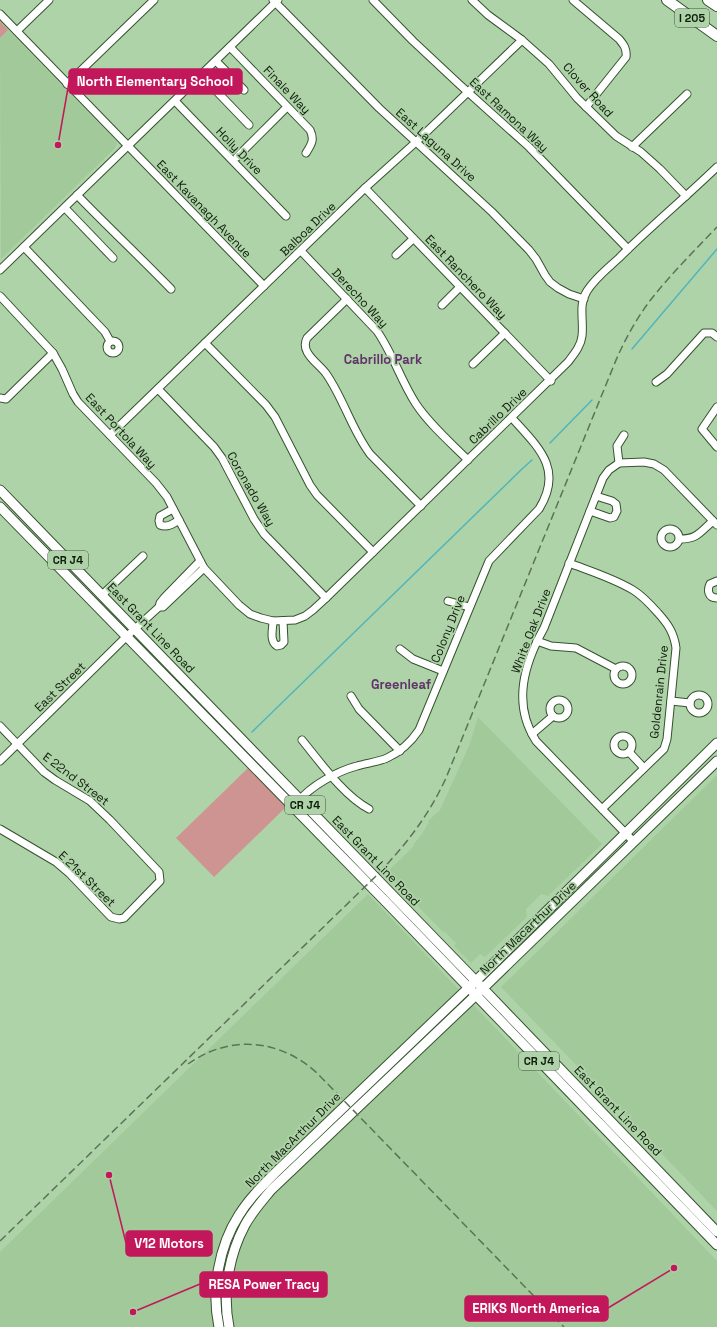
<svg xmlns="http://www.w3.org/2000/svg" width="717" height="1327" font-family="'Space Grotesk',sans-serif">
<style>
.built{fill:#a1c999}
.green{fill:#ce9492}
.lines{fill:none;stroke-linecap:round;stroke-linejoin:round}
.stream{stroke:#50b5bb;stroke-width:1.5}
.minor-casing{stroke:#34532e;stroke-width:9}
.major-casing{stroke:#34532e;stroke-width:11}
.highway-casing{stroke:#34532e;stroke-width:12}
.minor{stroke:#fff;stroke-width:7}
.major{stroke:#fff;stroke-width:9}
.highway{stroke:#fff;stroke-width:10}
.rail{stroke:#5b7357;stroke-width:1.5;stroke-dasharray:8 4;stroke-linecap:butt}
.labels{text-anchor:middle;stroke-width:3.5;stroke-linejoin:round;paint-order:stroke}
.shield{fill:#afd3a8;stroke:#3f533b;stroke-width:1}
.shield-label{font-size:11px;font-weight:bold;fill:#0f1c0c}
.street-label{font-size:12px;fill:#0f1c0c;stroke:#afd3a8}
.neighbourhood-label{font-size:13px;font-weight:bold;fill:#61356a;stroke:#afd3a8}
.leader{fill:none;stroke:#c2185b;stroke-width:1.5}
.callout-dot{fill:#c2185b;stroke:#afd3a8;stroke-width:1.5}
.callout{fill:#c2185b;stroke:#c2185b;stroke-width:1.5}
.callout-label{font-size:13px;text-anchor:middle;font-weight:bold;fill:#fff}
</style>
<rect width="100%" height="100%" fill="#afd3a8"/>
<g class="built">
<polygon points="8,30 116,141 117,144 115,148 1,259 0,38"/>
<polygon points="478,717 602,844 548,896 541,894 526,909 527,917 485,957 480,954 471,963 454,946 456,943 445,932 444,933 440,929 386,873 414,846 413,845 422,834 429,822 428,821 440,810 469,746"/>
<polygon points="717,775 717,1211 501,987"/>
<polygon points="368,894 717,1261 717,1327 0,1327 0,1252"/>
</g>
<g class="green">
<polygon points="0,21 8,30 0,38"/>
<polygon points="248,768 285,806 284,809 214,877 176,838"/>
</g>
<g class="lines">
<g class="stream">
<polyline points="632,349 717,249"/>
<polyline points="550,443 592,400"/>
<polyline points="252,732 522,469 532,460"/>
</g>
<defs>
<g id="minor">
<polyline points="273,0 379,108 492,212 529,250 536,259 545,275 550,282 558,288 569,294 584,299"/>
<polyline points="373,0 413,41 460,85 529,147 628,249"/>
<polyline points="472,0 488,15 522,40 549,64 577,98 616,136 641,152 660,169 686,196"/>
<path d="M 573,0 L 619,39 C 624,45 627,49 626,57 L 586,107"/>
<polyline points="0,14 264,286"/>
<polyline points="17,31 49,0"/>
<path d="M 230,47 L 310,130 C 315,140 311,145 306,153"/>
<polyline points="216,61 244,90"/>
<polyline points="201,75 249,125"/>
<polyline points="67,84 154,0"/>
<polyline points="175,101 286,216"/>
<polyline points="632,147 687,94"/>
<polyline points="237,157 287,107"/>
<polyline points="365,188 551,381"/>
<path d="M 77,195 C 108,227 140,257 171,289"/>
<polyline points="65,208 113,258"/>
<polyline points="24,247 105,332 110,341"/>
<path d="M 301,251 L 377,331 C 393,354 401,381 416,404 C 430,425 450,442 468,460"/>
<polyline points="396,255 413,239"/>
<polyline points="0,270 278,0"/>
<path d="M 0,296 L 53,353 L 62,369 L 73,394 L 78,402 L 156,483 L 167,497 L 204,568 L 239,605 L 250,614 L 261,618 L 273,621 L 295,620 L 305,616 L 313,610 L 326,598 L 568,362 C 574,354 581,346 582,336 C 584,320 578,305 587,291 C 595,278 608,268 619,258 C 651,226 685,198 717,167"/>
<path d="M 347,299 L 307,338 C 299,353 320,364 327,375 C 344,400 352,430 370,454 L 421,506"/>
<polyline points="442,305 460,287"/>
<circle cx="113" cy="347" r="6"/>
<polyline points="205,343 266,405 275,417 310,485 317,495 373,552"/>
<polyline points="473,364 505,333"/>
<polyline points="656,382 667,374 704,333 712,333 717,337"/>
<polyline points="158,389 214,447 222,458 254,519 264,534 326,598"/>
<polyline points="0,398 6,399 53,353"/>
<polyline points="717,407 702,429 717,447"/>
<polyline points="110,435 365,188 416,142 522,40"/>
<polyline points="619,463 617,446 624,435"/>
<path d="M 173,509 L 160,516 L 159,521 L 160,525 C 167,528 173,524 179,520"/>
<polyline points="590,511 610,518 614,517 617,511 616,504 612,501 596,496"/>
<circle cx="670" cy="538" r="9"/>
<path d="M 680,539 C 698,539 700,532 713,521"/>
<path d="M 569,563 C 590,571 613,578 633,590 C 643,596 650,604 658,613 C 668,624 674,633 676,648 L 667,739 L 664,749 L 602,809"/>
<path d="M 717,581 L 710,584 C 707,590 708,598 717,598"/>
<polyline points="102,595 143,556"/>
<polyline points="448,601 469,607"/>
<polyline points="159,607 160,603 164,598 200,561"/>
<path d="M 273,621 C 273,629 269,641 277,646 L 281,645 L 284,642 L 283,621"/>
<polyline points="537,641 551,646 576,648 616,669"/>
<polyline points="400,649 413,659 443,671"/>
<circle cx="623" cy="675" r="9"/>
<circle cx="699" cy="704" r="9"/>
<polyline points="351,696 359,709 400,751"/>
<circle cx="559" cy="709" r="9"/>
<polyline points="671,701 690,703"/>
<polyline points="0,726 44,772 55,780 90,801 110,820 159,872 160,881 124,918 119,919 111,917 69,873 56,862 0,829"/>
<polyline points="532,734 553,716"/>
<circle cx="623" cy="745" r="9"/>
<path d="M 302,740 C 320,762 344,796 369,809"/>
<polyline points="629,752 644,768"/>
<polyline points="0,761 126,637 159,607 163,607 204,568"/>
<path d="M 298,802 C 310,786 338,771 357,766 C 367,763 378,762 387,758 C 400,752 411,742 419,730 L 489,561 L 539,509 C 564,469 538,447 512,418"/>
<path d="M 634,842 L 536,741 C 512,704 524,664 544,628 L 603,478 L 609,470 L 619,463 L 644,462 L 654,464 L 664,470 L 717,525"/>
</g>
<g id="major">
<polyline points="0,490 467,972 717,1232"/>
<polyline points="0,507 388,904 717,1245"/>
<path d="M 219,1327 C 211,1290 219,1246 239,1215 C 249,1199 262,1186 275,1173 L 483,974 L 717,743"/>
<path d="M 229,1327 C 222,1293 229,1255 245,1225 C 252,1212 262,1201 271,1190 L 475,996 L 717,761"/>
</g>
<g id="highway">
<polyline points="667,0 717,36"/>
<polyline points="708,0 717,6"/>
</g>
</defs>
<use href="#minor" class="minor-casing"/>
<use href="#major" class="major-casing"/>
<use href="#highway" class="highway-casing"/>
<use href="#minor" class="minor"/>
<use href="#major" class="major"/>
<use href="#highway" class="highway"/>
<g class="rail">
<path d="M 188,1064 C 230,1034 281,1039 318,1074 L 564,1327"/>
<path d="M 0,1241 L 375,877 C 405,846 428,817 446,778 L 614,365 C 623,343 635,321 649,302 C 670,275 694,251 717,227"/>
</g>
</g>
<g class="labels">
<g class="shield">
<rect x="675" y="9" width="34" height="18" rx="3"/>
<rect x="48" y="551" width="40" height="18" rx="3"/>
<rect x="285" y="796" width="40" height="18" rx="3"/>
<rect x="519" y="1052" width="40" height="18" rx="3"/>
</g>
<g class="shield-label">
<text x="692" y="22">I 205</text>
<text x="68" y="564">CR J4</text>
<text x="305" y="809">CR J4</text>
<text x="539" y="1065">CR J4</text>
</g>
<g class="street-label">
<text transform="translate(287 90) rotate(46)" y="4">Finale Way</text>
<text transform="translate(588 90) rotate(48)" y="4">Clover Road</text>
<text transform="translate(509 115) rotate(43)" y="4">East Ramona Way</text>
<text transform="translate(436 145) rotate(42)" y="4">East Laguna Drive</text>
<text transform="translate(239 151) rotate(46)" y="4">Holly Drive</text>
<text transform="translate(204 209) rotate(46)" y="4">East Kavanagh Avenue</text>
<text transform="translate(308 229) rotate(-44)" y="4">Balboa Drive</text>
<text transform="translate(466 277) rotate(46)" y="4">East Ranchero Way</text>
<text transform="translate(360 298) rotate(47)" y="4">Derecho Way</text>
<text transform="translate(498 416) rotate(-44)" y="4">Cabrillo Drive</text>
<text transform="translate(121 431) rotate(47)" y="4">East Portola Way</text>
<text transform="translate(251 489) rotate(60)" y="4">Coronado Way</text>
<text transform="translate(151 628) rotate(46)" y="4">East Grant Line Road</text>
<text transform="translate(448 629) rotate(-68)" y="4">Colony Drive</text>
<text transform="translate(531 631) rotate(-69)" y="4">White Oak Drive</text>
<text transform="translate(60 687) rotate(-44)" y="4">East Street</text>
<text transform="translate(659 692) rotate(-84)" y="4">Goldenrain Drive</text>
<text transform="translate(76 779) rotate(37)" y="4">E 22nd Street</text>
<text transform="translate(376 861) rotate(46)" y="4">East Grant Line Road</text>
<text transform="translate(87 879) rotate(44)" y="4">E 21st Street</text>
<text transform="translate(528 928) rotate(-44)" y="4">North Macarthur Drive</text>
<text transform="translate(618 1111) rotate(46)" y="4">East Grant Line Road</text>
<text transform="translate(293 1140) rotate(-45)" y="4">North MacArthur Drive</text>
</g>
<g class="neighbourhood-label">
<text x="383" y="364">Cabrillo Park</text>
<text x="401" y="689">Greenleaf</text>
</g>
</g>
<path class="leader" d="M58 145L69 82M109 1175L126 1243M133 1312L200 1284M674 1268L608 1308"/>
<g class="callout-dot">
<circle cx="58" cy="145" r="4"/>
<circle cx="109" cy="1175" r="4"/>
<circle cx="133" cy="1312" r="4"/>
<circle cx="674" cy="1268" r="4"/>
</g>
<g class="callout">
<rect x="69" y="69" width="173" height="25" rx="4"/>
<rect x="126" y="1231" width="86" height="25" rx="4"/>
<rect x="200" y="1272" width="127" height="25" rx="4"/>
<rect x="465" y="1296" width="143" height="25" rx="4"/>
</g>
<g class="callout-label">
<text x="155" y="86">North Elementary School</text>
<text x="169" y="1248">V12 Motors</text>
<text x="264" y="1289">RESA Power Tracy</text>
<text x="536" y="1313">ERIKS North America</text>
</g>
</svg>
